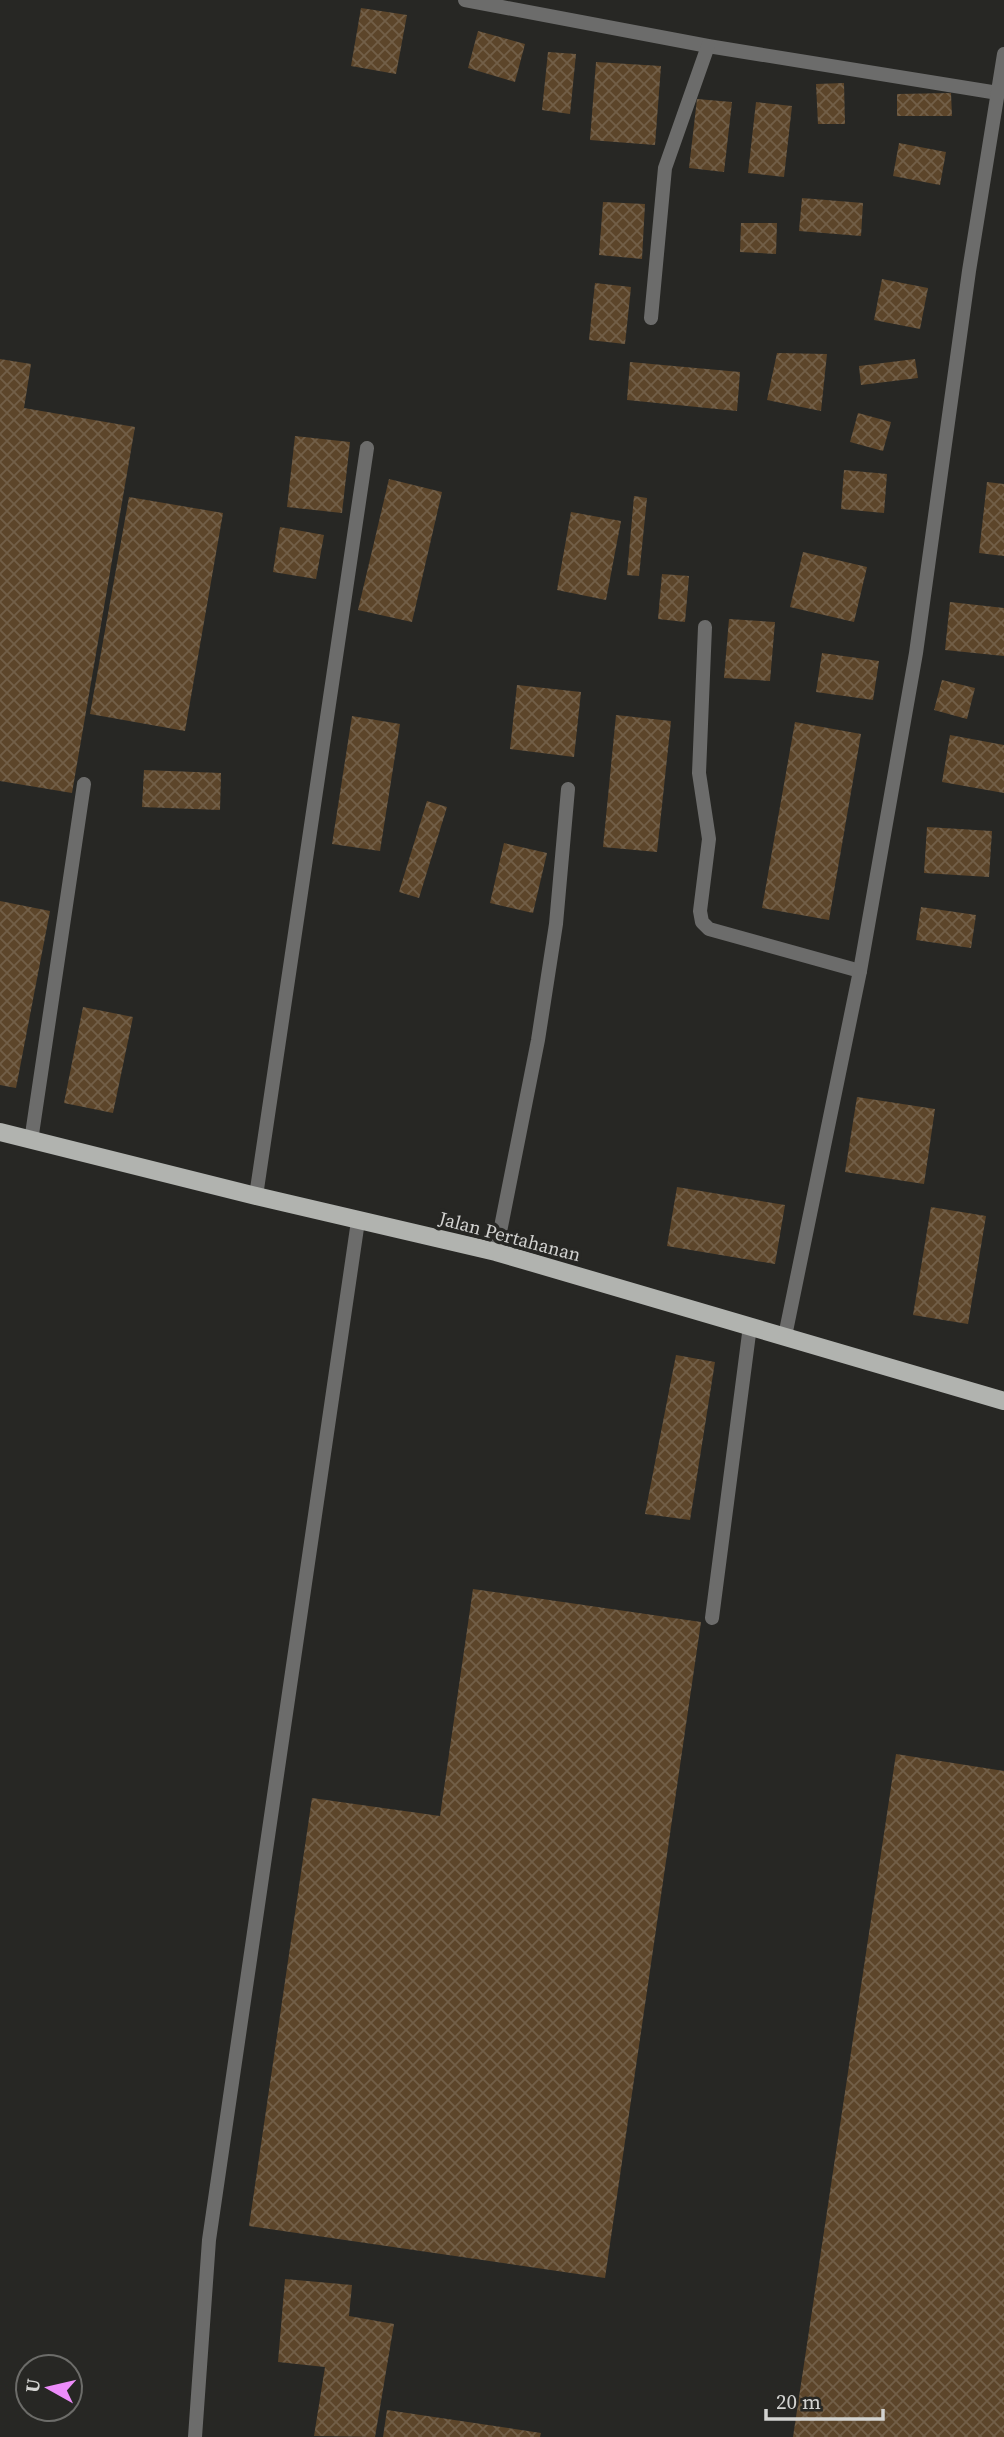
<svg xmlns="http://www.w3.org/2000/svg" width="1004" height="2437" font-family="'Source Serif 4',serif">
<style>
.building{fill:url(#building-cross-hatch)}
.lines{fill:none;stroke-linecap:round;stroke-linejoin:round}
.lane{stroke:#6c6c6b;stroke-width:14}
.street{stroke:#6c6c6b;stroke-width:14}
.primary{stroke:#b1b3af;stroke-width:18}
.labels{text-anchor:middle;stroke-width:7;stroke-linejoin:round;paint-order:stroke}
.street-label{font-size:19px;fill:#d3d3d1;stroke:#272724}
</style>
<defs>
<pattern id="building-cross-hatch" width="8" height="8" patternUnits="userSpaceOnUse" patternTransform="scale(1.75)"><rect width="8" height="8" fill="#5c452a"/><path d="M0 0l8 8M0 8l8-8" fill="none" stroke="#725f48"/></pattern>
</defs>
<rect width="100%" height="100%" fill="#272724"/>
<g class="building">
<polygon points="361,8 407,15 396,74 351,66"/>
<polygon points="478,31 525,44 515,82 468,68"/>
<polygon points="548,52 576,54 570,114 542,110"/>
<polygon points="596,62 661,66 655,145 590,140"/>
<polygon points="844,83 845,124 818,124 816,84"/>
<polygon points="951,93 952,116 897,116 897,94"/>
<polygon points="697,99 732,102 724,172 689,168"/>
<polygon points="756,102 792,106 784,177 748,173"/>
<polygon points="899,143 946,152 940,185 893,176"/>
<polygon points="802,198 863,203 861,236 799,231"/>
<polygon points="603,202 645,204 642,259 599,255"/>
<polygon points="741,223 777,223 776,254 740,252"/>
<polygon points="882,279 928,288 920,329 874,320"/>
<polygon points="595,283 631,287 625,344 589,340"/>
<polygon points="777,353 827,354 821,411 767,400"/>
<polygon points="0,359 31,364 24,408 135,427 72,793 0,781"/>
<polygon points="915,359 918,378 861,385 859,366"/>
<polygon points="630,362 740,372 737,411 627,400"/>
<polygon points="858,413 891,422 883,451 850,442"/>
<polygon points="295,436 350,442 342,513 287,507"/>
<polygon points="844,470 887,474 884,513 841,509"/>
<polygon points="389,479 442,492 412,622 358,610"/>
<polygon points="987,482 1004,484 1004,556 979,553"/>
<polygon points="634,496 647,498 639,576 627,575"/>
<polygon points="129,497 223,513 185,731 90,714"/>
<polygon points="571,512 621,521 606,600 557,590"/>
<polygon points="280,527 324,535 316,579 273,572"/>
<polygon points="803,552 867,567 854,622 790,607"/>
<polygon points="662,574 689,576 685,622 658,619"/>
<polygon points="950,602 1004,608 1004,656 945,650"/>
<polygon points="729,619 775,622 770,681 724,678"/>
<polygon points="822,653 879,661 873,700 816,692"/>
<polygon points="942,680 975,688 967,719 934,710"/>
<polygon points="517,685 581,692 574,757 510,749"/>
<polygon points="616,715 671,721 657,852 603,847"/>
<polygon points="352,716 400,724 380,851 332,844"/>
<polygon points="795,722 861,734 829,920 762,908"/>
<polygon points="950,735 1004,745 1004,793 942,782"/>
<polygon points="144,770 221,773 220,810 142,807"/>
<polygon points="427,801 447,807 419,898 399,892"/>
<polygon points="927,827 992,831 989,877 924,873"/>
<polygon points="504,843 547,853 533,913 490,903"/>
<polygon points="0,901 50,911 16,1088 0,1085"/>
<polygon points="921,907 976,915 971,948 916,940"/>
<polygon points="83,1007 133,1017 113,1113 64,1103"/>
<polygon points="857,1097 935,1109 924,1184 845,1172"/>
<polygon points="677,1187 785,1205 775,1264 667,1246"/>
<polygon points="931,1207 986,1216 968,1324 913,1315"/>
<polygon points="676,1355 715,1362 690,1520 645,1514"/>
<polygon points="473,1589 701,1622 605,2278 249,2226 312,1798 440,1816"/>
<polygon points="896,1754 1004,1771 1004,2437 793,2437"/>
<polygon points="285,2279 352,2285 349,2316 394,2324 375,2437 314,2436 325,2367 278,2362"/>
<polygon points="387,2410 541,2433 540,2437 383,2437"/>
</g>
<g class="lines">
<polyline class="lane" points="195,2437 209,2240 358,1221"/>
<g class="street">
<polyline points="465,0 708,46 998,93"/>
<polyline points="651,318 665,168 708,46"/>
<polyline points="705,627 699,773 709,839 700,911 702,922 709,929 860,971"/>
<polyline points="31,1141 84,784"/>
<polyline points="256,1196 367,448"/>
<polyline points="496,1252 538,1040 556,924 568,789"/>
<polyline points="785,1336 860,971 916,653 969,271 1004,54"/>
<polyline points="712,1618 750,1326"/>
</g>
<polyline class="primary" points="0,1132 256,1196 496,1252 1004,1401"/>
</g>
<g class="labels">
<g class="street-label">
<text transform="translate(510 1236) rotate(15)" y="7">Jalan Pertahanan</text>
</g>
</g>
<g transform="translate(49 2388) rotate(278)"><circle r="33" fill="#272724" stroke="#6c6c69" stroke-width="2"/>
<path d="M0-5L12 26L0 18L-12 26Z" fill="#ed8cfa"/>
<text y="-10" font-size="19" font-weight="bold" text-anchor="middle" fill="#d3d3d1">U</text>
</g>
<path d="M766 2409v10h117v-10" fill="none" stroke="#d3d3d1" stroke-width="3.5"/>
<text x="776" y="2409" font-size="21" fill="#d3d3d1" stroke="#272724" stroke-width="5" paint-order="stroke">20 m</text>
</svg>
